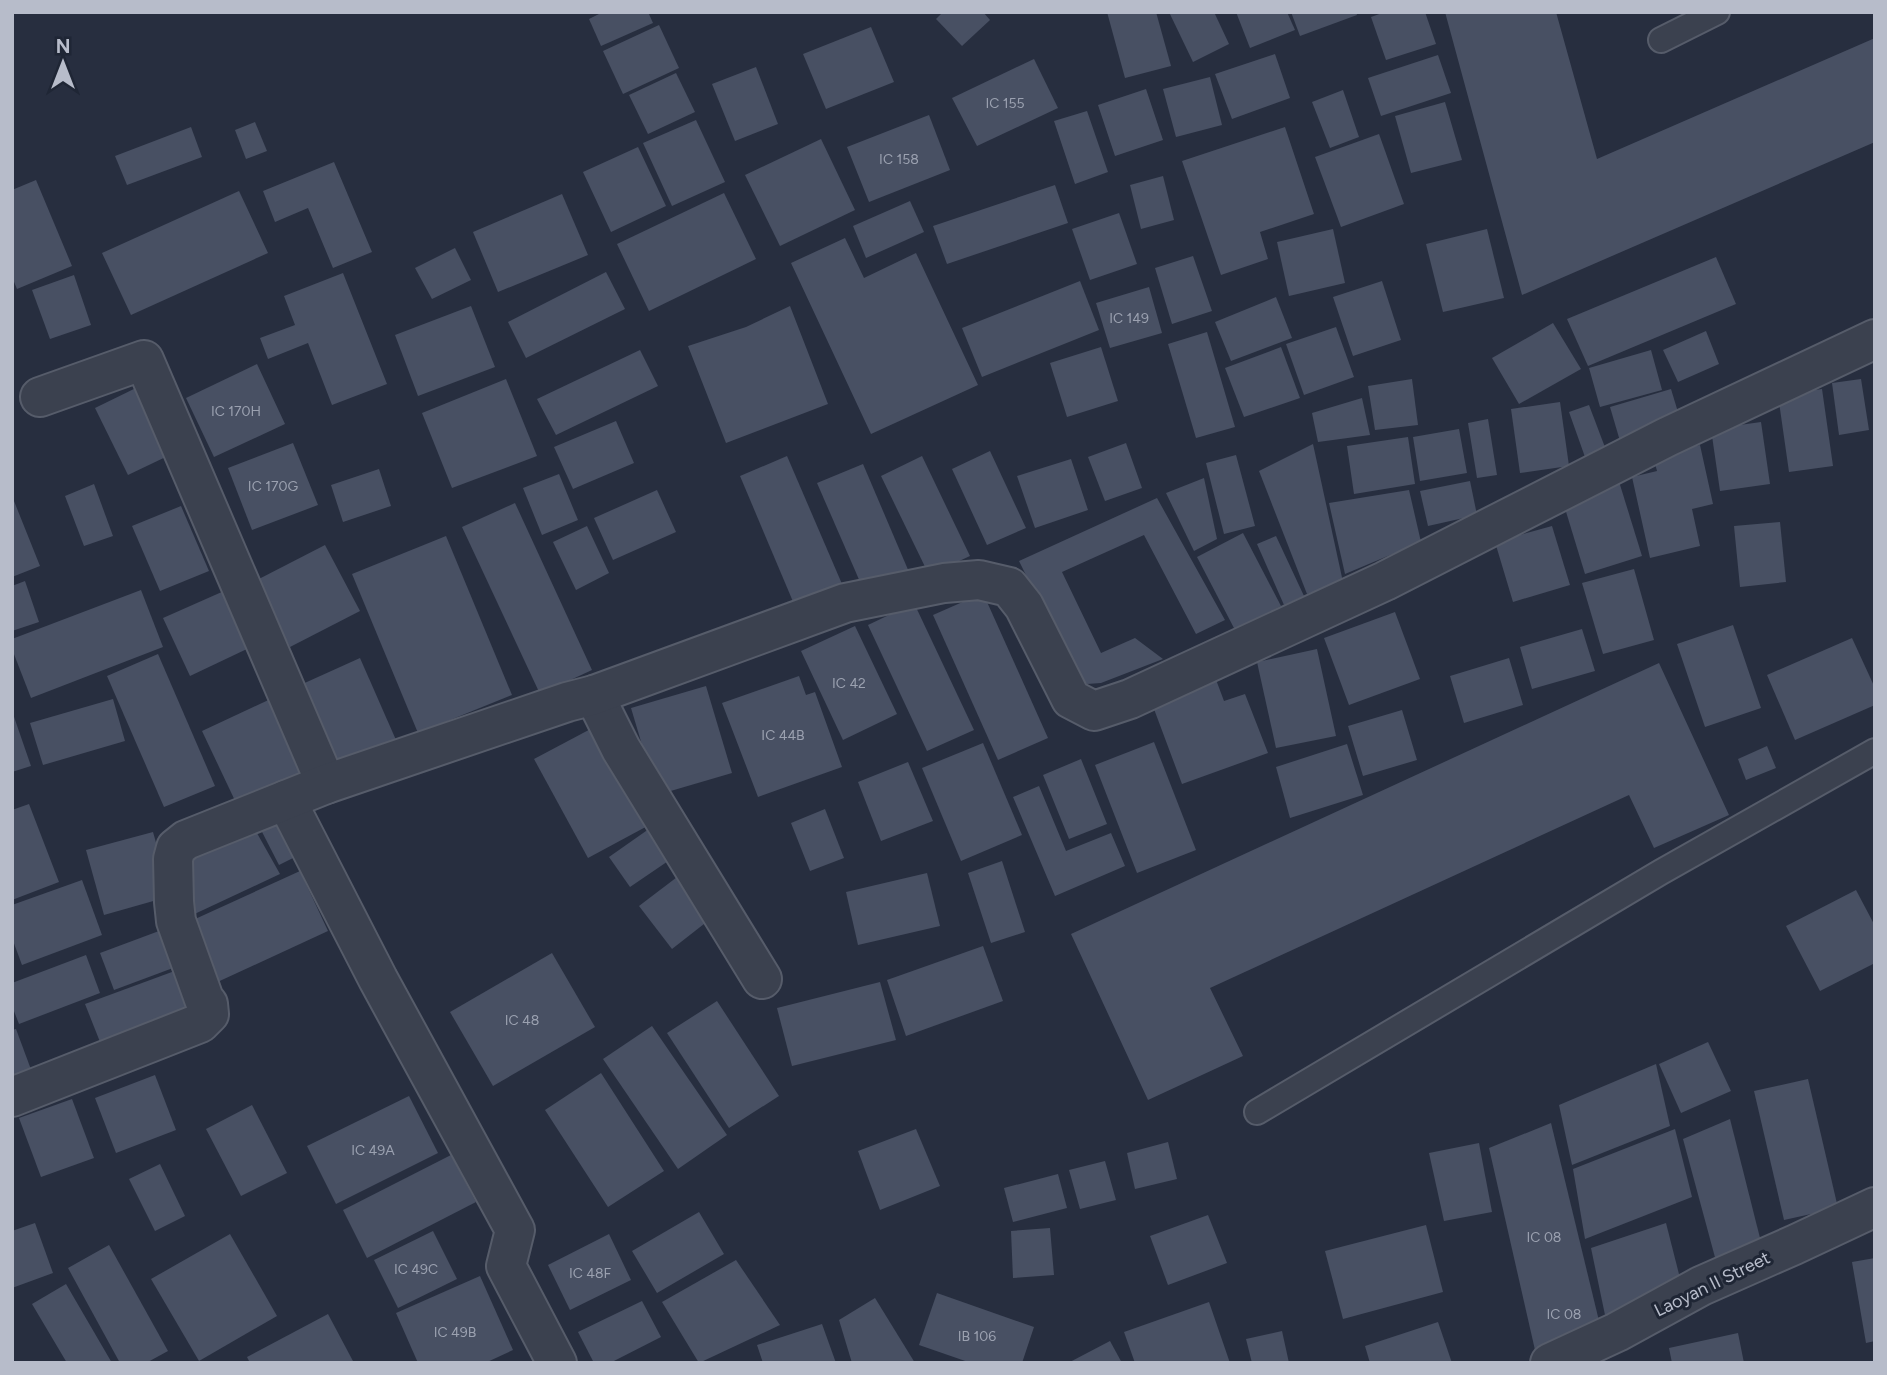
<svg xmlns="http://www.w3.org/2000/svg" width="1887" height="1375" font-family="Figtree,sans-serif">
<style>
.building{fill:#485063}
.lines{fill:none;stroke-linecap:round;stroke-linejoin:round}
.service-casing{stroke:#565c6a;stroke-width:28}
.minor-casing{stroke:#565c6a;stroke-width:42}
.service{stroke:#3b414f;stroke-width:24}
.minor{stroke:#3b414f;stroke-width:38}
.labels{text-anchor:middle;stroke-width:6;stroke-linejoin:round;paint-order:stroke}
.number-label{font-size:14px;fill:#9ba1b0}
.street-label{font-size:18px;fill:#b7bcca;stroke:#1f2635}
</style>
<rect width="100%" height="100%" fill="#272e3f"/>
<g class="building">
<polygon points="603,12 648,12 653,23 601,46 589,19"/>
<polygon points="943,12 983,12 990,20 962,46 936,19"/>
<polygon points="1107,12 1156,12 1171,66 1125,78"/>
<polygon points="1169,12 1214,12 1229,44 1193,62"/>
<polygon points="1236,12 1287,12 1295,30 1250,48"/>
<polygon points="1291,12 1356,12 1357,15 1300,36"/>
<polygon points="1385,12 1425,12 1436,44 1386,60 1371,17"/>
<polygon points="1445,12 1556,12 1597,159 1875,38 1875,142 1522,295"/>
<polygon points="659,25 679,68 623,94 603,51"/>
<polygon points="871,27 894,82 826,109 803,54"/>
<polygon points="1275,54 1290,98 1232,119 1215,74"/>
<polygon points="1438,55 1451,93 1381,116 1368,78"/>
<polygon points="1034,59 1058,108 977,146 952,98"/>
<polygon points="756,67 778,124 735,141 712,84"/>
<polygon points="676,73 695,112 648,134 629,95"/>
<polygon points="1210,77 1222,125 1176,137 1163,89"/>
<polygon points="1146,89 1163,140 1115,156 1098,105"/>
<polygon points="1343,90 1359,137 1330,148 1312,102"/>
<polygon points="1445,102 1462,160 1411,173 1395,116"/>
<polygon points="1087,111 1108,172 1075,184 1054,121"/>
<polygon points="929,115 950,170 869,202 847,147"/>
<polygon points="696,120 725,182 672,206 643,143"/>
<polygon points="255,122 267,151 246,159 235,130"/>
<polygon points="191,127 202,157 127,185 115,156"/>
<polygon points="1285,127 1314,214 1260,232 1268,259 1221,275 1182,161"/>
<polygon points="1379,134 1404,204 1341,227 1315,157"/>
<polygon points="821,139 855,210 780,246 745,175"/>
<polygon points="638,147 666,206 611,232 583,172"/>
<polygon points="334,162 372,252 333,268 308,208 275,222 263,191"/>
<polygon points="1163,176 1174,220 1141,229 1130,185"/>
<polygon points="36,180 72,266 17,289 12,277 12,190"/>
<polygon points="1055,185 1068,223 947,264 933,226"/>
<polygon points="239,191 268,253 131,315 102,253"/>
<polygon points="724,193 756,259 649,311 617,244"/>
<polygon points="562,194 588,255 498,292 473,232"/>
<polygon points="910,201 924,232 866,258 853,226"/>
<polygon points="1119,213 1137,264 1090,280 1072,229"/>
<polygon points="1333,229 1345,283 1289,296 1277,242"/>
<polygon points="1487,229 1504,298 1443,312 1426,244"/>
<polygon points="845,238 864,278 916,253 978,385 871,434 791,263"/>
<polygon points="455,248 471,280 432,299 415,268"/>
<polygon points="1193,256 1212,311 1172,324 1155,268"/>
<polygon points="1716,257 1736,304 1588,366 1567,319"/>
<polygon points="606,272 625,309 526,358 508,322"/>
<polygon points="343,273 387,384 332,405 308,343 268,359 260,338 295,325 284,296"/>
<polygon points="74,275 91,325 50,339 32,290"/>
<polygon points="1080,281 1099,330 982,377 962,328"/>
<polygon points="1382,281 1401,340 1353,356 1333,297"/>
<polygon points="1149,287 1162,333 1110,348 1096,303"/>
<polygon points="1276,297 1292,338 1231,361 1215,322"/>
<polygon points="471,306 495,367 418,396 395,335"/>
<polygon points="790,306 828,404 726,443 688,346 746,327"/>
<polygon points="1553,323 1581,369 1519,404 1492,358"/>
<polygon points="1336,327 1354,377 1304,395 1286,344"/>
<polygon points="1706,331 1719,364 1678,382 1663,350"/>
<polygon points="1207,332 1235,427 1196,438 1168,344"/>
<polygon points="1101,347 1118,401 1067,417 1050,363"/>
<polygon points="1281,347 1300,398 1244,417 1225,368"/>
<polygon points="640,350 658,386 556,435 537,399"/>
<polygon points="1651,350 1662,390 1600,407 1589,368"/>
<polygon points="257,364 285,424 214,457 186,398"/>
<polygon points="506,379 537,456 452,488 422,413"/>
<polygon points="1412,379 1418,425 1375,430 1368,386"/>
<polygon points="1861,379 1869,430 1839,435 1832,383"/>
<polygon points="140,386 174,453 128,475 95,408"/>
<polygon points="1671,389 1681,422 1620,441 1610,407"/>
<polygon points="1822,389 1833,466 1789,472 1778,395"/>
<polygon points="1362,398 1370,435 1318,442 1312,413"/>
<polygon points="1560,402 1569,466 1520,473 1511,409"/>
<polygon points="1589,405 1606,450 1585,457 1569,412"/>
<polygon points="1488,419 1497,475 1477,478 1468,423"/>
<polygon points="616,421 634,463 573,489 554,447"/>
<polygon points="1761,422 1770,484 1720,491 1711,429"/>
<polygon points="1459,429 1467,473 1420,481 1413,437"/>
<polygon points="1408,437 1415,484 1354,494 1347,446"/>
<polygon points="293,443 318,505 252,530 228,468"/>
<polygon points="1126,443 1142,488 1105,501 1088,457"/>
<polygon points="1313,444 1343,582 1307,594 1259,471"/>
<polygon points="1700,445 1713,504 1692,509 1700,546 1650,558 1632,477 1657,471 1653,456"/>
<polygon points="990,451 1026,528 987,545 952,469"/>
<polygon points="1236,455 1255,526 1224,534 1206,463"/>
<polygon points="787,456 842,584 794,604 740,476"/>
<polygon points="922,456 970,556 929,575 881,476"/>
<polygon points="1071,459 1088,510 1035,528 1017,476"/>
<polygon points="863,464 909,572 864,591 817,483"/>
<polygon points="379,469 391,506 343,522 331,485"/>
<polygon points="559,474 578,520 542,535 523,488"/>
<polygon points="1617,475 1642,556 1585,574 1560,492"/>
<polygon points="1204,478 1217,539 1194,551 1166,493"/>
<polygon points="1470,481 1477,515 1428,526 1420,491"/>
<polygon points="94,484 113,536 84,546 65,496"/>
<polygon points="657,490 676,532 613,560 594,518"/>
<polygon points="1409,490 1421,542 1345,574 1329,503"/>
<polygon points="12,496 40,566 12,577"/>
<polygon points="1157,498 1225,620 1196,634 1144,535 1062,572 1101,653 1135,638 1163,659 1101,683 1087,684 1077,678 1019,561"/>
<polygon points="515,503 592,670 540,694 462,527"/>
<polygon points="181,506 209,571 160,591 132,526"/>
<polygon points="1780,522 1786,582 1740,587 1734,526"/>
<polygon points="587,526 609,573 576,590 553,542"/>
<polygon points="1552,526 1570,585 1513,602 1495,542"/>
<polygon points="1243,533 1281,606 1235,630 1197,557"/>
<polygon points="446,536 512,695 418,733 352,574"/>
<polygon points="1276,536 1304,596 1284,605 1257,544"/>
<polygon points="325,545 360,611 290,647 255,581"/>
<polygon points="1634,569 1654,640 1603,654 1582,583"/>
<polygon points="25,581 39,622 12,631 12,586"/>
<polygon points="141,590 163,647 31,698 12,649 12,639"/>
<polygon points="224,591 249,648 190,676 163,618"/>
<polygon points="983,593 1048,738 998,760 933,615"/>
<polygon points="914,603 974,730 927,751 868,625"/>
<polygon points="1395,612 1420,679 1349,705 1324,638"/>
<polygon points="1733,625 1761,708 1705,727 1677,644"/>
<polygon points="855,626 897,714 843,740 801,651"/>
<polygon points="1582,629 1595,671 1532,689 1520,647"/>
<polygon points="1852,638 1875,688 1875,705 1795,740 1767,675"/>
<polygon points="1317,649 1336,736 1276,748 1257,662"/>
<polygon points="158,654 215,786 164,807 107,676"/>
<polygon points="360,658 396,740 335,768 298,686"/>
<polygon points="1509,658 1523,705 1464,723 1450,676"/>
<polygon points="1659,663 1729,815 1654,848 1629,795 1210,988 1243,1056 1148,1100 1071,934"/>
<polygon points="799,676 806,695 815,692 842,767 758,797 722,703"/>
<polygon points="1215,677 1224,701 1245,694 1268,753 1182,784 1151,701"/>
<polygon points="706,686 732,773 657,795 631,708"/>
<polygon points="277,696 313,772 238,807 202,731"/>
<polygon points="113,699 125,741 43,765 30,723"/>
<polygon points="1402,710 1417,760 1363,776 1348,726"/>
<polygon points="12,711 31,766 12,772"/>
<polygon points="600,724 653,823 588,858 534,759"/>
<polygon points="1154,742 1196,850 1137,873 1095,765"/>
<polygon points="983,743 1022,835 961,861 922,768"/>
<polygon points="1347,744 1363,795 1290,818 1276,767"/>
<polygon points="1767,746 1776,768 1746,780 1738,759"/>
<polygon points="1081,759 1107,824 1069,839 1043,775"/>
<polygon points="908,762 933,821 881,841 858,782"/>
<polygon points="1039,786 1066,851 1111,833 1125,866 1055,896 1013,797"/>
<polygon points="29,804 59,882 12,900 12,810"/>
<polygon points="825,809 844,858 810,871 791,823"/>
<polygon points="288,814 307,851 279,865 260,828"/>
<polygon points="656,824 677,855 630,887 609,857"/>
<polygon points="253,826 280,874 186,918 182,860"/>
<polygon points="153,832 171,896 104,915 86,850"/>
<polygon points="1002,861 1025,932 991,943 968,873"/>
<polygon points="300,871 328,931 211,985 182,925"/>
<polygon points="685,871 718,913 672,949 639,906"/>
<polygon points="927,873 940,926 858,945 846,892"/>
<polygon points="82,880 102,935 22,965 12,938 12,905"/>
<polygon points="1856,890 1875,926 1875,963 1820,991 1786,926"/>
<polygon points="159,931 173,968 114,990 100,953"/>
<polygon points="983,946 1003,1001 906,1036 887,980"/>
<polygon points="552,953 595,1027 493,1086 450,1012"/>
<polygon points="86,955 100,993 19,1024 12,1006 12,983"/>
<polygon points="180,969 198,1017 104,1052 85,1004"/>
<polygon points="880,982 896,1040 792,1066 777,1008"/>
<polygon points="717,1001 779,1096 729,1128 667,1033"/>
<polygon points="652,1026 727,1135 678,1169 603,1059"/>
<polygon points="16,1029 36,1083 12,1091 12,1030"/>
<polygon points="1708,1042 1731,1091 1681,1113 1659,1064"/>
<polygon points="1656,1064 1670,1126 1572,1165 1559,1105"/>
<polygon points="601,1073 664,1171 608,1207 545,1110"/>
<polygon points="155,1075 176,1130 116,1153 95,1098"/>
<polygon points="1808,1079 1838,1208 1784,1220 1754,1091"/>
<polygon points="409,1096 438,1153 336,1204 307,1146"/>
<polygon points="72,1099 94,1158 41,1177 19,1118"/>
<polygon points="252,1105 287,1173 241,1196 206,1129"/>
<polygon points="1730,1119 1761,1242 1716,1261 1683,1139"/>
<polygon points="1551,1123 1600,1325 1535,1350 1489,1148"/>
<polygon points="916,1129 940,1186 880,1210 858,1151"/>
<polygon points="1675,1129 1692,1197 1585,1239 1573,1169"/>
<polygon points="1168,1142 1177,1179 1135,1189 1127,1153"/>
<polygon points="1479,1143 1492,1212 1444,1221 1429,1153"/>
<polygon points="451,1155 476,1202 367,1258 343,1210"/>
<polygon points="1105,1161 1116,1200 1080,1209 1069,1170"/>
<polygon points="160,1164 185,1216 155,1231 129,1179"/>
<polygon points="1058,1174 1067,1208 1013,1222 1004,1188"/>
<polygon points="699,1212 724,1254 657,1293 632,1251"/>
<polygon points="1208,1215 1227,1263 1168,1285 1150,1236"/>
<polygon points="35,1223 53,1273 12,1288 12,1231"/>
<polygon points="1666,1223 1681,1282 1605,1315 1591,1248"/>
<polygon points="1426,1225 1443,1292 1343,1319 1325,1251"/>
<polygon points="1050,1228 1054,1275 1013,1278 1011,1231"/>
<polygon points="433,1231 457,1279 398,1308 374,1260"/>
<polygon points="230,1234 277,1316 199,1361 151,1279"/>
<polygon points="609,1234 631,1280 570,1310 548,1265"/>
<polygon points="109,1245 168,1351 146,1363 120,1363 68,1268"/>
<polygon points="1875,1258 1875,1341 1866,1343 1852,1262"/>
<polygon points="736,1260 780,1325 699,1363 662,1302"/>
<polygon points="480,1276 513,1350 485,1363 418,1363 396,1313"/>
<polygon points="66,1284 112,1363 67,1363 32,1304"/>
<polygon points="937,1293 1034,1327 1022,1363 971,1363 919,1345"/>
<polygon points="875,1298 915,1363 852,1363 839,1320"/>
<polygon points="642,1301 661,1337 610,1363 594,1363 578,1332"/>
<polygon points="1209,1302 1230,1363 1135,1363 1124,1332"/>
<polygon points="328,1314 354,1363 250,1363 247,1357"/>
<polygon points="1438,1322 1452,1363 1370,1363 1365,1346"/>
<polygon points="822,1324 836,1363 763,1363 757,1345"/>
<polygon points="1282,1331 1289,1363 1252,1363 1246,1339"/>
<polygon points="1738,1333 1744,1363 1672,1363 1669,1348"/>
<polygon points="1110,1341 1122,1363 1068,1363"/>
</g>
<g class="lines">
<defs>
<g id="service">
<polyline points="1661,40 1717,12"/>
<polyline points="1257,1112 1661,872 1875,751"/>
</g>
<g id="minor">
<polyline points="40,397 144,360 326,784"/>
<polyline points="594,695 621,749 762,979"/>
<polyline points="286,800 378,979 515,1230 506,1266 557,1363"/>
<polyline points="12,1097 200,1023 209,1014 208,1004 204,999 176,921 174,902 173,859 176,848 186,840 326,784 567,702 594,695 845,603 944,583 979,580 1009,587 1024,606 1071,699 1094,711 1130,699 1385,581 1667,437 1875,339"/>
<polyline points="1550,1363 1617,1332 1701,1286 1794,1245 1875,1207"/>
</g>
</defs>
<use href="#service" class="service-casing"/>
<use href="#minor" class="minor-casing"/>
<use href="#service" class="service"/>
<use href="#minor" class="minor"/>
</g>
<g class="labels">
<g class="number-label">
<text x="1005" y="108">IC 155</text>
<text x="899" y="164">IC 158</text>
<text x="1129" y="323">IC 149</text>
<text x="236" y="416">IC 170H</text>
<text x="273" y="491">IC 170G</text>
<text x="849" y="688">IC 42</text>
<text x="783" y="740">IC 44B</text>
<text x="522" y="1025">IC 48</text>
<text x="373" y="1155">IC 49A</text>
<text x="1544" y="1242">IC 08</text>
<text x="416" y="1274">IC 49C</text>
<text x="590" y="1278">IC 48F</text>
<text x="1564" y="1319">IC 08</text>
<text x="455" y="1337">IC 49B</text>
<text x="977" y="1341">IB 106</text>
</g>
<g class="street-label">
<text transform="translate(1712 1284) rotate(-26)" y="6">Laoyan II Street</text>
</g>
</g>
<rect width="1887" height="1375" fill="none" stroke="#b7bcca" stroke-width="28"/>
<g transform="translate(63 63)" stroke="#1f2635" stroke-width="5" paint-order="stroke">
<path d="M0-5L12 26L0 18L-12 26Z" fill="#b7bcca"/>
<text y="-10" font-size="19" font-weight="bold" text-anchor="middle" fill="#b7bcca">N</text>
</g>
</svg>
